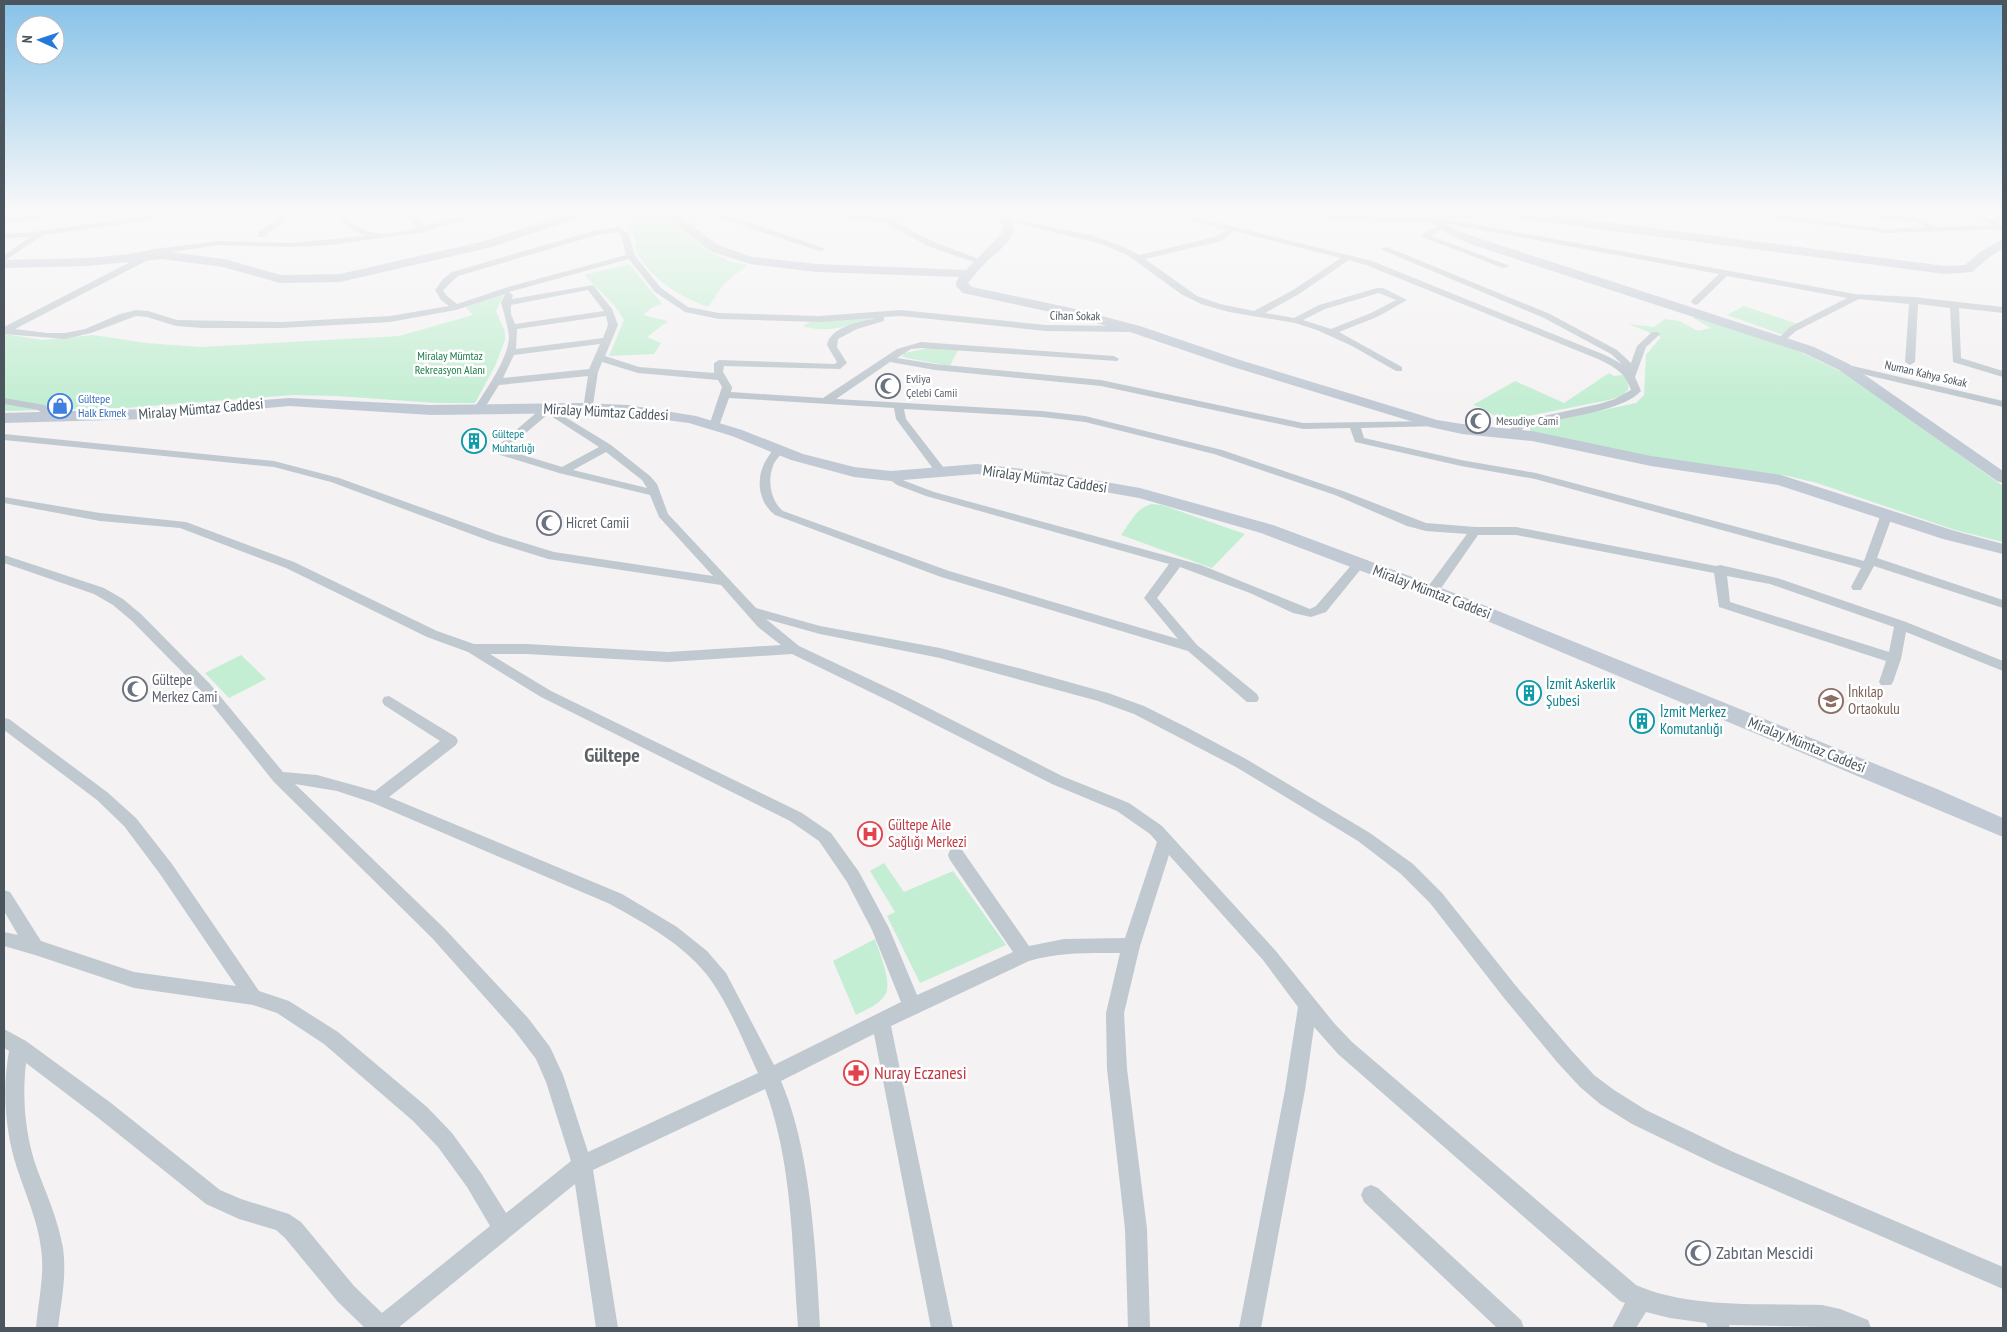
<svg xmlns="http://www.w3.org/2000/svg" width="2007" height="1332" font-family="'PT Sans Narrow',sans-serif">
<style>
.green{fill:#c4eed3}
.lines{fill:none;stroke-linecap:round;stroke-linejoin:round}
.street{fill:#c0c9cf;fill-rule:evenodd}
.secondary{fill:#c1cad4;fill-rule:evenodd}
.labels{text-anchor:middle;stroke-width:5;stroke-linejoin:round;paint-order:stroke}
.far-street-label{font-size:12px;fill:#4a555e;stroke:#fff}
.far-park-label{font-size:12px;fill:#1d7d4b;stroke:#fff}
.far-worship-label{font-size:12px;fill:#5b616d;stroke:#fff;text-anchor:start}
.far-shop-label{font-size:12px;fill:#366cbe;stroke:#fff;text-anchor:start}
.far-culture-label{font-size:12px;fill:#0d838f;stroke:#fff;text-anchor:start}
.street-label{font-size:15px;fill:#4a555e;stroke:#fff}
.worship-label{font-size:15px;fill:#5b616d;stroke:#fff;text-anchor:start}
.culture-label{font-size:15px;fill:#0d838f;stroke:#fff;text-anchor:start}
.education-label{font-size:15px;fill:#785e54;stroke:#fff;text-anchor:start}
.health-label{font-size:15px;fill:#be3a42;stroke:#fff;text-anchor:start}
.near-health-label{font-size:18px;fill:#be3a42;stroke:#fff;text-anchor:start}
.near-worship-label{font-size:18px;fill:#5b616d;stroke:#fff;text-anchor:start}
.district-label{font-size:20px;font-weight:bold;fill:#5e6266;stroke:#fff}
</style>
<rect width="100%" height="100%" fill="#f4f2f2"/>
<g class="green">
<path d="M 635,213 L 661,213 L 705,249 L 729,261 L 747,265 L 724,284 L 708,307 C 681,297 653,281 638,254 C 634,248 636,242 634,236 C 632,232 629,229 627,226 Z"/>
<polygon points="671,213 697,213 713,219 690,228"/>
<polygon points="629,264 662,304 651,308 643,315 668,321 647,337 661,343 654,354 609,356 624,320 614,305 584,275"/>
<polygon points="504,294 496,311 505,332 505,340 495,366 475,403 436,403 337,396 293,395 125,408 4,411 4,334 42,340 93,335 146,343 201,347 399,336 473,315 466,307"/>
<polygon points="1744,306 1801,325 1786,336 1727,315"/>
<polygon points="1698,316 1786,345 1850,376 2003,486 2003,542 1955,530 1817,483 1788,476 1650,457 1534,432 1530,430 1530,427 1539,424 1636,403 1644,395 1646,355 1661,337 1628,324 1654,327 1665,319 1679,321 1698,331 1711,328 1693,318"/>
<path d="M 870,318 L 867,321 C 842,327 828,333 803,326 L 810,322 Z"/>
<polygon points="929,348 958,350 950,366 902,357 904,353"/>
<polygon points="1609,373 1614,376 1622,375 1629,382 1628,390 1622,396 1609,400 1503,421 1482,408 1473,405 1515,381 1564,403"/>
<path d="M 1152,504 L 1162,505 L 1245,534 L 1212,568 L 1121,535 C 1130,523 1137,507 1152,504 Z"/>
<polygon points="241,655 266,679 229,698 205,673"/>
<polygon points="884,863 904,892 953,871 1006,945 920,983 887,916 895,912 870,871"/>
<path d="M 875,939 C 879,952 893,984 885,995 C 879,1005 865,1010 856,1015 L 833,961 Z"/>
</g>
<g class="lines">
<g class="street">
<polygon points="51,213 76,213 72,215 4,223 4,219"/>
<polygon points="164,213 182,213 138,222 43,235 4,261 4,255 30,237 4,238 4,234 33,232"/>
<polygon points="284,213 293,213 264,237 258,237 258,233"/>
<path d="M 336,213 L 344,213 C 359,239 393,235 418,228 L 403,213 L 412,213 L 425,226 L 473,213 L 486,213 L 424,232 L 330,245 L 293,247 L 219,245 L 145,256 L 149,258 L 148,260 L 15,329 L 47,333 L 65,333 L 85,329 L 120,314 L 136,310 L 148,311 L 177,320 L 281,322 L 390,316 L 449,306 L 441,300 L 435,290 L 443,279 L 452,272 L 593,231 L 619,227 L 629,234 L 635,256 L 661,288 L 688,307 L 719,313 L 819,316 L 901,310 L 1046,325 L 1135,326 L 1140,329 L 1135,332 L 1046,331 L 901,316 L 884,317 L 884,321 L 857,329 L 838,339 L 837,347 L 847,363 L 840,369 L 724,366 L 723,372 L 732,387 L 731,392 L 823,398 L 897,349 L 921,342 L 1114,356 L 1119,359 L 1117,361 L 921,348 L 911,349 L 897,358 L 935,364 L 1101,380 L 1303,423 L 1435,421 L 1439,422 L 1440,424 L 1439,426 L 1361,428 L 1364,438 L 1461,460 L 1536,473 L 1864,561 L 1881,514 L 1887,510 L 1893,514 L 1877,558 L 2003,600 L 2003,608 L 1874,566 L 1861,590 L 1853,590 L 1851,587 L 1861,568 L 1535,479 L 1461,466 L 1355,442 L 1350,428 L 1303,429 L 1101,386 L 935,370 L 890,362 L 836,399 L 1042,411 L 1085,416 L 1222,450 L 1343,491 L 1426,523 L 1475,527 L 1516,527 L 1716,566 L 1720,565 L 1777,578 L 1906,622 L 2003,661 L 2003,671 L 1906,632 L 1901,659 L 1893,682 L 1891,685 L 1881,685 L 1879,682 L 1886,661 L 1719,607 L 1714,573 L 1516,535 L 1478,535 L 1437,594 L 1427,594 L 1426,591 L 1427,588 L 1467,534 L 1426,531 L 1407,526 L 1335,495 L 1214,454 L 1085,422 L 1042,417 L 904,409 L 906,419 L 947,472 L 941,475 L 937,474 L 896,419 L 894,408 L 729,398 L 719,426 L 714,429 L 709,426 L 722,387 L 718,380 L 638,373 L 602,362 L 598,372 L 592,411 L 588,412 L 583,409 L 588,376 L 499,385 L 482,412 L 474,412 L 473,410 C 485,391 508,360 509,337 C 509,331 503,309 501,303 L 505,294 L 456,310 L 390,322 L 281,328 L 203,328 L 176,326 L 147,317 L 136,316 L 91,333 L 65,339 L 4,334 L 4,327 L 142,256 L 125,259 L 125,255 L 155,249 L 219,241 L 293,243 L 365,236 L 348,227 ZM 617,232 L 621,235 L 626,255 L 508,287 L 457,304 L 447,296 L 443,290 L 458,276 L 597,235 ZM 629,259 L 655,292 L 685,312 L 719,319 L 819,322 L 876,318 C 860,322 831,326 827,345 L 837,362 L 835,364 L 719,360 L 714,363 L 714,373 L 639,367 L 605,356 L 618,325 L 612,309 L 593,285 L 512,299 L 513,295 L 509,292 ZM 588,290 L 604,311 L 515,324 L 511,314 L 511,305 ZM 606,316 L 608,325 L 603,338 L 516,349 L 517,329 ZM 600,344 L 589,369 L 503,378 L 514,355 ZM 1727,576 L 1770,584 L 1894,627 L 1889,652 L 1730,602 Z"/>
<polygon points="697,213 711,213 746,221 826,249 819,251 741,225"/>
<polygon points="816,213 882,217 918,213 908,219 893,221 936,243 984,261 977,263 930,247 883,222 842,218"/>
<path d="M 1181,213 L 1191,213 L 1203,219 L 1372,261 L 1605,355 L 1622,364 L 1611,354 L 1544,318 L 1380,249 L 1387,247 L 1550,314 L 1617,350 L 1631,363 L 1637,346 L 1652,332 L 1658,332 L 1660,334 L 1646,347 L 1635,377 L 1641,391 C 1624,411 1555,420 1528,425 L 1521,430 L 1521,434 L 1516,437 L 1512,436 L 1510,429 L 1521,421 L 1599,404 L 1615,399 L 1631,390 C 1626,373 1613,366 1598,359 L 1366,265 L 1349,260 L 1299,294 L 1265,313 L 1294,318 L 1319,305 L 1377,288 L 1383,288 L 1407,300 L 1377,317 L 1339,332 L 1402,367 L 1402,371 L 1396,371 L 1352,346 L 1317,330 L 1295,323 L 1229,312 L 1201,304 L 1181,294 L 1129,256 L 1102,244 L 1004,220 L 1008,218 L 1091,235 L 1122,246 L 1139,255 L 1215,237 L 1226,230 L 1197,223 ZM 1234,231 L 1341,258 L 1293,290 L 1254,311 L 1220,304 L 1197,296 L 1145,259 L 1221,241 ZM 1379,293 L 1396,300 L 1371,313 L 1331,329 L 1303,320 L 1325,309 Z"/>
<polygon points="1288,213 1431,219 1435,217 1855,294 1914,297 2003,307 2003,313 1959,308 1961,358 2003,371 2003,377 1953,362 1950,308 1918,304 1915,362 1910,365 1905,362 1909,304 1859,299 1796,331 1782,343 1777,340 1790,327 1847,298 1727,276 1698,304 1695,305 1691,302 1692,300 1719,274 1438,222 1331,219 1292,215"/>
<polygon points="1740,213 1763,213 1887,229 1925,227 1914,221 1886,220 1856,213 1916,217 1936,227 1993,225 1959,213 1971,213 1998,221 1997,225 2003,225 2003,229 1887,233 1744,215"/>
<polygon points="1440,225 1447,227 1431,236 1510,266 1503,268 1420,236"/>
<polygon points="1844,364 2003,401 2003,407 1841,369 1839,367"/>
<polygon points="4,398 45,405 53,413 49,419 41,419 40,417 42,413 38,410 4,404"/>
<path d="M 547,406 L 611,445 L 650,476 L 657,484 L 668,514 L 756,608 L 820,626 L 940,648 L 1022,669 L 1108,693 L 1144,706 L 1188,728 L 1246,759 L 1370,833 L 1413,864 L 1442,893 L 1516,986 L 1571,1050 L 1594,1075 L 1614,1090 L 1646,1110 L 1731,1151 L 2003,1267 L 2003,1289 L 1717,1165 L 1632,1124 L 1600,1104 L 1580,1087 L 1557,1062 L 1504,998 L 1430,903 L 1401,874 L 1358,841 L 1236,767 L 1134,714 L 1098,701 L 940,658 L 820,634 L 766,619 L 799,646 L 903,695 L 1062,776 L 1129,803 L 1162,826 L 1275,950 L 1334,1023 L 1352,1042 L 1636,1285 C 1690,1309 1763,1303 1822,1305 L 1840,1309 L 1868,1320 L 1871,1328 L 1729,1325 L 1730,1328 L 1708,1328 L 1706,1323 L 1670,1318 L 1646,1312 L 1636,1328 L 1612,1328 L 1625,1303 L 1620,1301 L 1338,1054 L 1314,1027 L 1305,1090 L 1261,1328 L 1239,1328 L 1285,1090 L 1298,1007 L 1263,960 L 1169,855 L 1140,946 L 1124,1013 L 1127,1069 L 1147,1229 L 1150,1328 L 1128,1328 L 1125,1229 L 1107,1069 L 1106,1013 L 1120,953 C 1090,953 1059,952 1029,961 L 891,1026 L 953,1328 L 931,1328 L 874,1034 L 781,1081 C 811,1150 816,1253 820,1328 L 798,1328 C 792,1249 793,1164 765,1089 L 593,1170 L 618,1328 L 596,1328 L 575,1184 L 398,1328 L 365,1328 L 338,1302 L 285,1238 L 276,1230 L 239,1219 L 206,1204 L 97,1117 L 26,1063 C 22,1098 25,1135 37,1169 C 47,1195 58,1220 63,1248 C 67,1275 61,1302 58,1328 L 36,1328 C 38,1302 45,1275 41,1248 C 37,1218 26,1196 17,1168 C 5,1131 2,1090 9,1051 L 4,1048 L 4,1029 L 26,1041 L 111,1103 L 220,1190 L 241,1199 L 289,1214 L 301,1222 L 354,1286 L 382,1313 L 490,1226 L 467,1187 L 438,1147 L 413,1121 L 324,1044 L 277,1013 L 253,1005 L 134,988 L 35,955 L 4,946 L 4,932 L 18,935 L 4,911 L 4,890 L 10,892 L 41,941 L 134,972 L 236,986 L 160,874 L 124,826 L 97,800 L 4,730 L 4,718 L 9,719 L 107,792 L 136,818 L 172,864 L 259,991 L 289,1001 L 338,1032 L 427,1107 L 452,1133 L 481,1173 L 506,1213 L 571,1161 L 546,1082 L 536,1059 L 514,1030 L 432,938 L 274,782 L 200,690 L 132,621 L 113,605 L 94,594 L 4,563 L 4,555 L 104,588 L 123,599 L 142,615 L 210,684 L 283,772 L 317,775 L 375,791 L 440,741 L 384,705 L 382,701 L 384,697 L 389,696 L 456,737 L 458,741 L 456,745 L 389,797 L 622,894 L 677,927 L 707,951 L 726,973 L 774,1065 L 901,1002 L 872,930 L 847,882 L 819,841 L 790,821 L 541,697 L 468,652 L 427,637 L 286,568 L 180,528 L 100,521 L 4,503 L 4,497 L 100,513 L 186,522 L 294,562 L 437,631 L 474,644 L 527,644 L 668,652 L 781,645 L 758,627 L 721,585 L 548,559 L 490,541 L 331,482 L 274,467 L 4,440 L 4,434 L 274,461 L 339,478 L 498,535 L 554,552 L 713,576 L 659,517 L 650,495 L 559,473 L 494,453 L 493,451 L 494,449 L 543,407 ZM 548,414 L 599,447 L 562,467 L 506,450 ZM 606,452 L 642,480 L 647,488 L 573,470 ZM 490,654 L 527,654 L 668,662 L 792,654 L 893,703 L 1052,784 L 1117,811 L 1150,834 L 1157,842 L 1125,938 L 1064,939 L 1029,946 L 962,850 L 956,848 L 950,850 L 948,855 L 950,860 L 1013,952 L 917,995 L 889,928 L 859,872 L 831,833 L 802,813 L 551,691 ZM 295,784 L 337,791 L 373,803 L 610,904 C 642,922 676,940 701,968 C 725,994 743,1041 758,1073 L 588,1152 L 563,1075 L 550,1047 L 528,1018 L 444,928 Z"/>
<path d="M 779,447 L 784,450 C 781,455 775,460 773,466 C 767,481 771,501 783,511 L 949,571 L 1178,639 L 1144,598 L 1169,564 L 926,496 L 897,485 L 885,476 L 891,473 L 905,481 L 934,492 L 1201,565 L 1310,609 L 1316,606 L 1355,561 L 1359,560 L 1365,564 L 1326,612 L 1311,617 L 1293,613 L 1250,593 L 1180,567 L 1157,598 L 1197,645 L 1257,694 L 1259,698 L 1257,702 L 1247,702 L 1188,651 L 941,577 L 775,515 C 757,501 755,476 768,457 C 771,453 773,448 779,447 Z"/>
<polygon points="1371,1185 1378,1188 1521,1320 1524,1328 1497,1328 1364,1202 1361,1195 1364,1188"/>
</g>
<g class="secondary">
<polygon points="571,213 589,213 587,215 492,247 340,282 280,283 223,267 162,259 88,266 4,268 4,260 88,258 162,251 224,259 281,275 340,274 485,241"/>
<path d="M 662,213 L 675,213 L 718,245 L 752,257 L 817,264 L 966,270 L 1002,233 C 1004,224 1001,221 995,213 L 1007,213 C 1026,234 1000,249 986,262 C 979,269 974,276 968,283 L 972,287 L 1071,308 L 1140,326 L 1240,360 L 1437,420 L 1462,424 L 1532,431 L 1651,456 L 1781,475 L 1955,531 L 2003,544 L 2003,554 L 1943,539 L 1778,485 L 1651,466 L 1532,441 L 1462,434 L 1430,427 L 1230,366 L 1130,332 L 1069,316 L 963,293 L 956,286 L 956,282 L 959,277 L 817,272 L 750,264 L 710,251 Z"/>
<path d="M 1439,213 L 1479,213 C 1470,221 1453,216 1442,220 L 1458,231 L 1481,239 L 1814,347 L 1849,364 L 2003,471 L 2003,483 L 1997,481 L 1839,370 L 1804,353 L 1473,245 L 1450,235 L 1431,223 L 1429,221 L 1431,217 Z"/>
<polygon points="1494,213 1536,213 1945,266 1965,265 1980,252 2003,239 2003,248 1988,258 1972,272 1945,274 1500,216"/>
<polygon points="1991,213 2003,213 2003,224 1999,223"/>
<polygon points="289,398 431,405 580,403 628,405 696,416 742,430 803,454 854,467 891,471 977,464 1042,471 1140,488 1273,525 1439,587 1937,789 2003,818 2003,837 1425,595 1261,533 1139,498 1042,481 977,474 891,481 854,477 791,460 732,436 689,423 628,415 580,413 431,415 289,406 147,419 4,423 4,413 147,409"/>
</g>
</g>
<linearGradient id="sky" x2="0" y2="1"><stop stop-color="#86c2e8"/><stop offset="0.53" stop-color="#faf9f9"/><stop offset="1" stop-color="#faf9f9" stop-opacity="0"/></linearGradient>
<rect width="2007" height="400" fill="url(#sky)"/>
<defs>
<symbol id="mosque-ring" viewBox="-11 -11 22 22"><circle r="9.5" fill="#fff" stroke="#6b7280" stroke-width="1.5"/><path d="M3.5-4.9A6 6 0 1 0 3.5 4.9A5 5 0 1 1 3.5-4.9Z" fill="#6b7280"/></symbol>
<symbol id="shop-ring" viewBox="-11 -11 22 22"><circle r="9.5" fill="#fff" stroke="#3f7fe0" stroke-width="1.5"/><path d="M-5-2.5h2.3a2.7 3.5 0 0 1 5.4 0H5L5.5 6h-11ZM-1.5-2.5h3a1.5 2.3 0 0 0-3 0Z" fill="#3f7fe0"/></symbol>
<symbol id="building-ring" viewBox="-11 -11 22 22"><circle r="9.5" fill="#fff" stroke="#0f9aa8" stroke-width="1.5"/><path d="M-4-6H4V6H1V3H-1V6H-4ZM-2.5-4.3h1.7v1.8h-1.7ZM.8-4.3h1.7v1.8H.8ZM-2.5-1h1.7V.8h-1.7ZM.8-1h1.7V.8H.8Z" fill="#0f9aa8"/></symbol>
<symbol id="school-ring" viewBox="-11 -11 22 22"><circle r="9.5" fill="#fff" stroke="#8d6e63" stroke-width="1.5"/><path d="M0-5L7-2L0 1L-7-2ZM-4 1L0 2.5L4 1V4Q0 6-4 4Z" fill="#8d6e63"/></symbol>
<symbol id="hospital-ring" viewBox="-11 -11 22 22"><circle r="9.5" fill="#fff" stroke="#e0444e" stroke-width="1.5"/><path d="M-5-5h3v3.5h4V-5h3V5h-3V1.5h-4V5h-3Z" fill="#e0444e"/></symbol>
<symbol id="pharmacy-ring" viewBox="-11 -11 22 22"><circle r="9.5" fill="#fff" stroke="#e0444e" stroke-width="1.5"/><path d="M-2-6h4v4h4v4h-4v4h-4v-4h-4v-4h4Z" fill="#e0444e"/></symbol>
</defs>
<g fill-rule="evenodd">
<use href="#mosque-ring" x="874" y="372" width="28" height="28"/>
<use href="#shop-ring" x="46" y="392" width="28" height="28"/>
<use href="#mosque-ring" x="1464" y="407" width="28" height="28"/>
<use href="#building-ring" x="460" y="427" width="28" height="28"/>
<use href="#mosque-ring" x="535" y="509" width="28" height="28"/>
<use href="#mosque-ring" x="121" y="675" width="28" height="28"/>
<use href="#building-ring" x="1515" y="679" width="28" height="28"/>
<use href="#school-ring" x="1817" y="687" width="28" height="28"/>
<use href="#building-ring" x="1628" y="707" width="28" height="28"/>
<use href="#hospital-ring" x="856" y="820" width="28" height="28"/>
<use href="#pharmacy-ring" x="842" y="1059" width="28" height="28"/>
<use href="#mosque-ring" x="1684" y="1239" width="28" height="28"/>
</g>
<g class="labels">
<g class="far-street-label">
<text transform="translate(1075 316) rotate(1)" y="4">Cihan Sokak</text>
<text transform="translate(1926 374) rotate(13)" y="4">Numan Kahya Sokak</text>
</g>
<g class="far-park-label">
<text x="450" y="360">Miralay Mümtaz<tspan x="450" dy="14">Rekreasyon Alanı</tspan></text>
</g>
<g class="far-worship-label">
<text x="906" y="383">Evliya<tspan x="906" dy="14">Çelebi Camii</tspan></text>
<text x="1496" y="425">Mesudiye Cami</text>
</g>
<g class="far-shop-label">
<text x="78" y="403">Gültepe<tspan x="78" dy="14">Halk Ekmek</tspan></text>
</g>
<g class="far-culture-label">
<text x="492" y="438">Gültepe<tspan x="492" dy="14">Muhtarlığı</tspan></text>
</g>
<g class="street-label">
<text transform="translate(201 409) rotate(-5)" y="5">Miralay Mümtaz Caddesi</text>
<text transform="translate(606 412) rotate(3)" y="5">Miralay Mümtaz Caddesi</text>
<text transform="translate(1045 479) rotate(8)" y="5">Miralay Mümtaz Caddesi</text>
<text transform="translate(1432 592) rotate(21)" y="5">Miralay Mümtaz Caddesi</text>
<text transform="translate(1807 745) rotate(22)" y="5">Miralay Mümtaz Caddesi</text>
</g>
<g class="worship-label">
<text x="566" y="528">Hicret Camii</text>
<text x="152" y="685">Gültepe<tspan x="152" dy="17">Merkez Cami</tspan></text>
</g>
<g class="culture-label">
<text x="1546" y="689">İzmit Askerlik<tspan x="1546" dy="17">Şubesi</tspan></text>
<text x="1660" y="717">İzmit Merkez<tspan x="1660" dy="17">Komutanlığı</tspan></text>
</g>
<g class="education-label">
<text x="1848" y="697">İnkılap<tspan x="1848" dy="17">Ortaokulu</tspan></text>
</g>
<g class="health-label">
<text x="888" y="830">Gültepe Aile<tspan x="888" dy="17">Sağlığı Merkezi</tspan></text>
</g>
<g class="near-health-label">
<text x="874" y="1079">Nuray Eczanesi</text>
</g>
<g class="near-worship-label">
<text x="1716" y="1259">Zabıtan Mescidi</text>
</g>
<g class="district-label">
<text x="612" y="762">Gültepe</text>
</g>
</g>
<rect width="2007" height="1332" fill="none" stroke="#4a555e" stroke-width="10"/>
<g transform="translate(40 40) rotate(273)"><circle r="24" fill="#ffffff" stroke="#b7bbbf"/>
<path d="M0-4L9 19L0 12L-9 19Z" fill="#2479db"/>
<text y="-8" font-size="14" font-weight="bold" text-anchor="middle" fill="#4a555e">N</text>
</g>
</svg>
